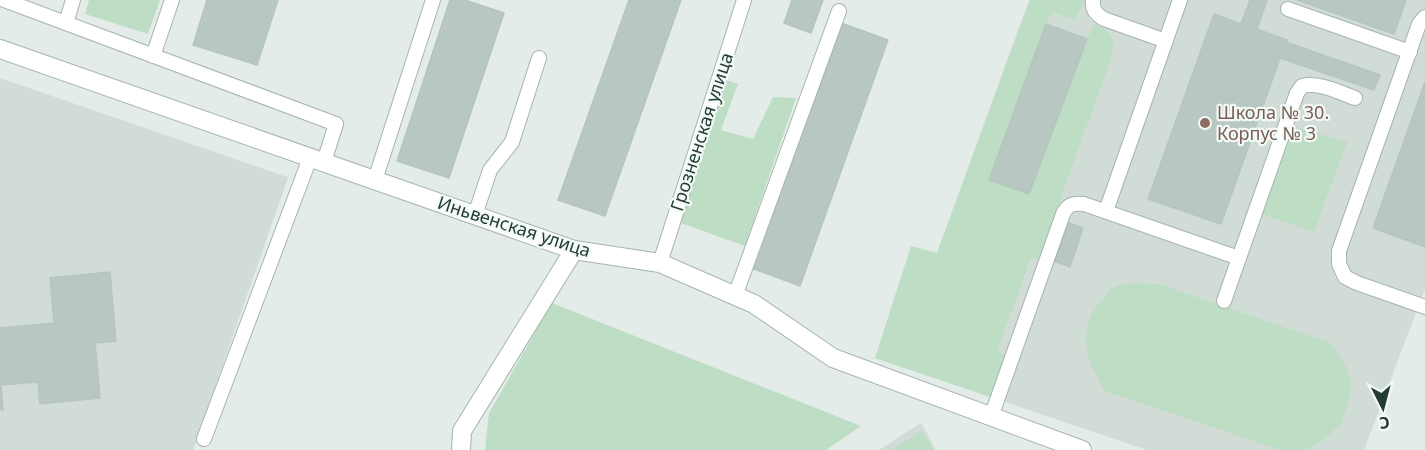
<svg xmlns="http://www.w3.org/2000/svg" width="1425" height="450" font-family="'Noto Sans',sans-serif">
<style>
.built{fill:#d1dcd7}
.green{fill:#bdddc5}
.building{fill:#b8c7c1;stroke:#b6c6bf;stroke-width:1.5}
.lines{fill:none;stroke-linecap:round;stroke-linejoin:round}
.service-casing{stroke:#a6b4af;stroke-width:16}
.minor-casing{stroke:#a6b4af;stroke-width:20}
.service{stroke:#fff;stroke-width:14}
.minor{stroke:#fff;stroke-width:18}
.education-dot{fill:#8d6e63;stroke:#f3f9f6;stroke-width:2}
.labels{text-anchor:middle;stroke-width:4.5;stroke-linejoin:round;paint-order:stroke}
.education-label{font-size:18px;fill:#785e54;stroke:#f3f9f6;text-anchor:start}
.street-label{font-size:18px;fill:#233d36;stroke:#f3f9f6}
</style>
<rect width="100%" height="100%" fill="#e3ece8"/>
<g class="built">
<polygon points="1029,0 1425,0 1425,289 1364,450 1147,450 875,358 937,253"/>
<polygon points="0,78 287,177 289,175 193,450 0,450"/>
<polygon points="921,423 936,450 879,450"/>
</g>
<g class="green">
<polygon points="89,0 160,0 148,34 85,14"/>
<polygon points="1030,0 1085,0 1075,20 1052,12 1046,24 989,180 1030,194 1087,39 1094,25 1106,29 1113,40 1111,59 1054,216 1041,260 1031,257 997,352 1009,356 993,398 875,358 911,246 937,253"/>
<polygon points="726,80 738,84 721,130 753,139 773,97 796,98 745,246 678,222"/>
<polygon points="1292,126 1347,142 1314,232 1262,214"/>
<path d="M 1134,283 L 1159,284 L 1330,343 L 1345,365 L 1351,382 L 1349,402 L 1340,425 L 1321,442 L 1304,450 L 1281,450 L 1105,391 C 1086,360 1075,330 1102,300 C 1105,297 1108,292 1111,289 C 1117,285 1127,284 1134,283 Z"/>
<polygon points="552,303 861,426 826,450 485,450 489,413"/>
<polygon points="922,431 934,450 892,450"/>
</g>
<g class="building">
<polygon points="207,0 278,0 257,65 193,45"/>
<polygon points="450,0 465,0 504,13 449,178 397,161"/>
<polygon points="629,0 681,0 605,216 558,200"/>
<polygon points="792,0 823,0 811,33 784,23"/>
<polygon points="1250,0 1267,0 1257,29 1287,40 1286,42 1380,75 1374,90 1280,58 1221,224 1148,199 1214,14 1241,24"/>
<polygon points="1297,0 1406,0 1394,34"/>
<polygon points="841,23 888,40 800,286 754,269"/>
<polygon points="1046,24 1087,39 1029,194 989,180"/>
<polygon points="1425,82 1425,247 1373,228"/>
<polygon points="1064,221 1083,228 1070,267 1051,260"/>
<polygon points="110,272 116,341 95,343 100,398 40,404 38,382 1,385 3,410 0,410 0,328 54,323 50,278"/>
</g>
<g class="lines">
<defs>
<g id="service">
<polyline points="4,0 336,124 324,162"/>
<path d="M 1093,0 C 1092,10 1096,14 1104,19 L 1166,41"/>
<polyline points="1288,9 1410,52"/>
<polyline points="1425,17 1419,24 1339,251 1339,264 1345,277 1357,283 1425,307"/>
<polyline points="66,23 73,0"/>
<polyline points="153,56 172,0"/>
<polyline points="375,180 433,0"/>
<polyline points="1106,211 1180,0"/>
<polyline points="475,215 490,170 512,142 539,58"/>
<path d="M 1239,258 L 1297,93 L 1302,86 C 1320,82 1338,92 1355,98"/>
<polyline points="660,263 744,0"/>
<polyline points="735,296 839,11"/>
<path d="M 991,417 L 1063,214 C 1068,204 1073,203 1084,204 L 1239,258 L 1224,301"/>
<polyline points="204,439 310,158"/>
</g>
<g id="minor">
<polyline points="0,49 574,250 660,263 754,304 833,358 1082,450"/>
<polyline points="461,450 462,431 574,250"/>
</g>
</defs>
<use href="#service" class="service-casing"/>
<use href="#minor" class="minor-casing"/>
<use href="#service" class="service"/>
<use href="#minor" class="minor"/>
</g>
<circle class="education-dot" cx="1205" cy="123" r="6"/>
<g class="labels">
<g class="education-label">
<text x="1217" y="119">Школа № 30.<tspan x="1217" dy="21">Корпус № 3</tspan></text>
</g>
<g class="street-label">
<text transform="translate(702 132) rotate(-72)" y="6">Грозненская улица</text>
<text transform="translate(514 227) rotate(18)" y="6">Иньвенская улица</text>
</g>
</g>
<g transform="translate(1383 408) rotate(174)" stroke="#f3f9f6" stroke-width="4.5" paint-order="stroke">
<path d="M0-4.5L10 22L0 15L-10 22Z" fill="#233d36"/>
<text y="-9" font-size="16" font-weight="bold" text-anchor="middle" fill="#233d36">С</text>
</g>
</svg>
